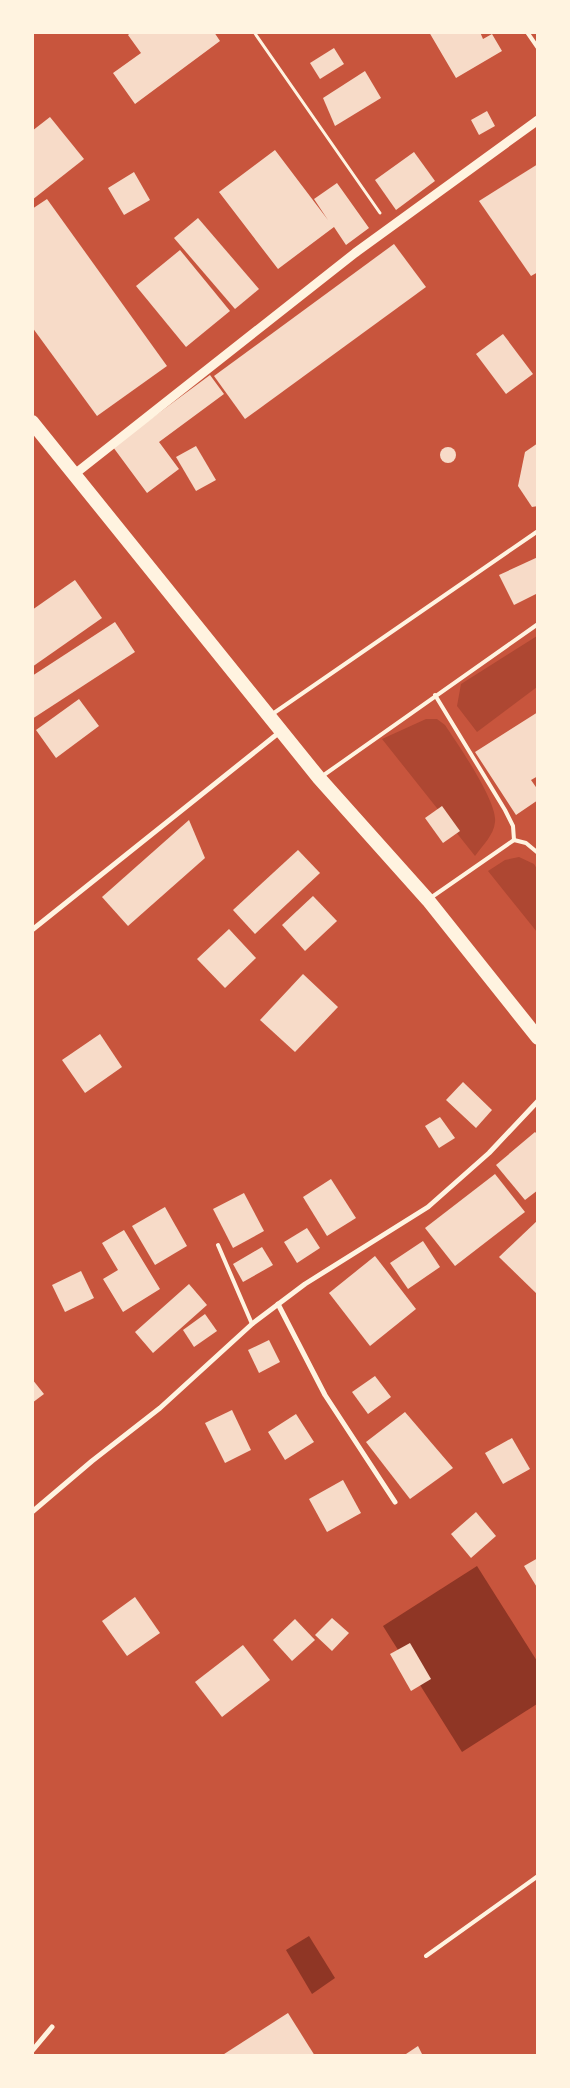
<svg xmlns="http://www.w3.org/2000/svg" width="570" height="2088" font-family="'IBM Plex Sans',sans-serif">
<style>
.green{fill:#ae4732}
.water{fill:#8f3625}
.building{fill:#f7dbc8}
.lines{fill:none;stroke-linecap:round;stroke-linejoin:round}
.path{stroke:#fff3e0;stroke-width:3}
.service{stroke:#fff3e0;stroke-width:4}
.minor{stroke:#fff3e0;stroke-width:5}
.tertiary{stroke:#fff3e0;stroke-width:9}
.trunk{stroke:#fff3e0;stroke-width:14}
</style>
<rect width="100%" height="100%" fill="#c8553d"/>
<g class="green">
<polygon points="537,636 537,687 477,732 457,706 461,684"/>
<path d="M 426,719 L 437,719 L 445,725 C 457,743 498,802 495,822 C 494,835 482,846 475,856 L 382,739 Z"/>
<polygon points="519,857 534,864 537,869 537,932 488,871 505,860"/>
</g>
<g class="water">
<polygon points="477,1566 537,1661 537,1704 462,1752 383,1626"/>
<polygon points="309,1936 335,1978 312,1994 286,1950"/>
</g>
<g class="building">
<polygon points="131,32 214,32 220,41 135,104 113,73 141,53 128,35"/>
<polygon points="429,32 480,32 483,39 492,34 502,51 456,78"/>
<polygon points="334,48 344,64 320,79 310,63"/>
<polygon points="365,71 381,98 335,126 323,98"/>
<polygon points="487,111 495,126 479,135 471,120"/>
<polygon points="50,117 84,159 32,200 32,131"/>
<polygon points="275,150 328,220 314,199 337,183 369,228 346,245 334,227 278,269 219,192"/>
<polygon points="414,152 435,181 396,210 375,180"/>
<polygon points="538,164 538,272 531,276 479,201"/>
<polygon points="134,172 150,200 124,215 108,188"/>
<polygon points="47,199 167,366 97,416 32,327 32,209"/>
<polygon points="198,218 259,289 235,309 174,238"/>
<polygon points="394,244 426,287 245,419 214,376"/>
<polygon points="180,250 230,311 186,347 136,286"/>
<polygon points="503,334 533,374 506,394 476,354"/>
<polygon points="210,375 224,394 159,442 179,469 147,493 113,447"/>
<polygon points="538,443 538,506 532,507 518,486 525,452"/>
<polygon points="196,446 216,480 196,491 176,457"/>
<circle cx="448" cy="455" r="8"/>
<polygon points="538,557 538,593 514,605 499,575"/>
<polygon points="75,580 102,618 32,667 32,610"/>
<polygon points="115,622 135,652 32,719 32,676"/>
<polygon points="79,699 99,726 56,758 36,730"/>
<polygon points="538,712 538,776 531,780 538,790 538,800 516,815 475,752"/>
<polygon points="442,806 460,831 443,843 425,818"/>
<polygon points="189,820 205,858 128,926 102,897"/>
<polygon points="298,850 320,873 255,934 233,910"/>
<polygon points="313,896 337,921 305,951 282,925"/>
<polygon points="229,929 256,958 225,988 197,959"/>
<polygon points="303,974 338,1007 295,1052 260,1020"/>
<polygon points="100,1034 122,1067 85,1093 62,1060"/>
<polygon points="463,1082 492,1110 476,1128 446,1100"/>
<polygon points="440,1117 455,1138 439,1148 425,1126"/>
<polygon points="535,1132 538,1135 538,1190 525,1200 496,1165"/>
<polygon points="495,1174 525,1212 455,1266 425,1228"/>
<polygon points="331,1179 356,1218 327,1236 303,1197"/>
<polygon points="244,1193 264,1231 233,1248 213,1209"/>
<polygon points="165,1207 187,1246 155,1265 132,1226"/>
<polygon points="538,1220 538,1295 499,1257"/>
<polygon points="307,1228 320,1248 297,1263 284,1242"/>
<polygon points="124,1230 160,1289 123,1312 103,1279 118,1270 102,1243"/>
<polygon points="423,1241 440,1267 408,1289 390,1263"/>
<polygon points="262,1247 273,1265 243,1282 233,1264"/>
<polygon points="375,1256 416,1309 370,1346 329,1293"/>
<polygon points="81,1271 94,1298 65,1312 52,1285"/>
<polygon points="189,1284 207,1305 153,1353 135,1332"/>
<polygon points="205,1314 217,1331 194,1347 183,1330"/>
<polygon points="269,1340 280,1362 259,1373 248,1350"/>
<polygon points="375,1376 391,1397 368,1414 352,1392"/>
<polygon points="32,1379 44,1394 32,1403"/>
<polygon points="232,1410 251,1450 225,1463 205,1423"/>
<polygon points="405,1412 453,1468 410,1499 366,1442"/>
<polygon points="296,1414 314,1442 285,1460 268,1432"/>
<polygon points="512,1438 530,1469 503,1484 485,1453"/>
<polygon points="343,1480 361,1513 327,1532 309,1499"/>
<polygon points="476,1512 496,1536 471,1558 451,1534"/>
<polygon points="538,1558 538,1589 524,1566"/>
<polygon points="135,1597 160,1633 127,1656 102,1621"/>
<polygon points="332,1618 349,1633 332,1651 315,1635"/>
<polygon points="295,1619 315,1640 292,1661 273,1640"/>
<polygon points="410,1643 431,1679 411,1691 390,1654"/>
<polygon points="243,1645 270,1680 222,1717 195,1682"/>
<polygon points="288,2013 315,2056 221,2056"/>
<polygon points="418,2046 423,2056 403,2056"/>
</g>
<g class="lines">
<polyline class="path" points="254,32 380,213"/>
<g class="service">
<polyline points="527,32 538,48"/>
<polyline points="435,695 505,810 513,826 514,840"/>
<polyline points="271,715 538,531"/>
<polyline points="321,777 538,624"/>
<polyline points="514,840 526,843 538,853"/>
<polyline points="429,899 514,840"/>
<polyline points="218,1245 252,1324"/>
<polyline points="426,1956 538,1876"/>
</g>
<g class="minor">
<polyline points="32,930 281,731"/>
<polyline points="278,1304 325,1395 395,1502"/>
<polyline points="32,1512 92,1461 160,1408 252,1324 305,1284 428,1207 489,1153 538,1101"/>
<polyline points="32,2051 52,2027"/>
</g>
<polyline class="tertiary" points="76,473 355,253 538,120"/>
<polyline class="trunk" points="32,422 319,778 428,900 538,1038"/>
</g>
<rect width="570" height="2088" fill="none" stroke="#fff3e0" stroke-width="68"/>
</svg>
